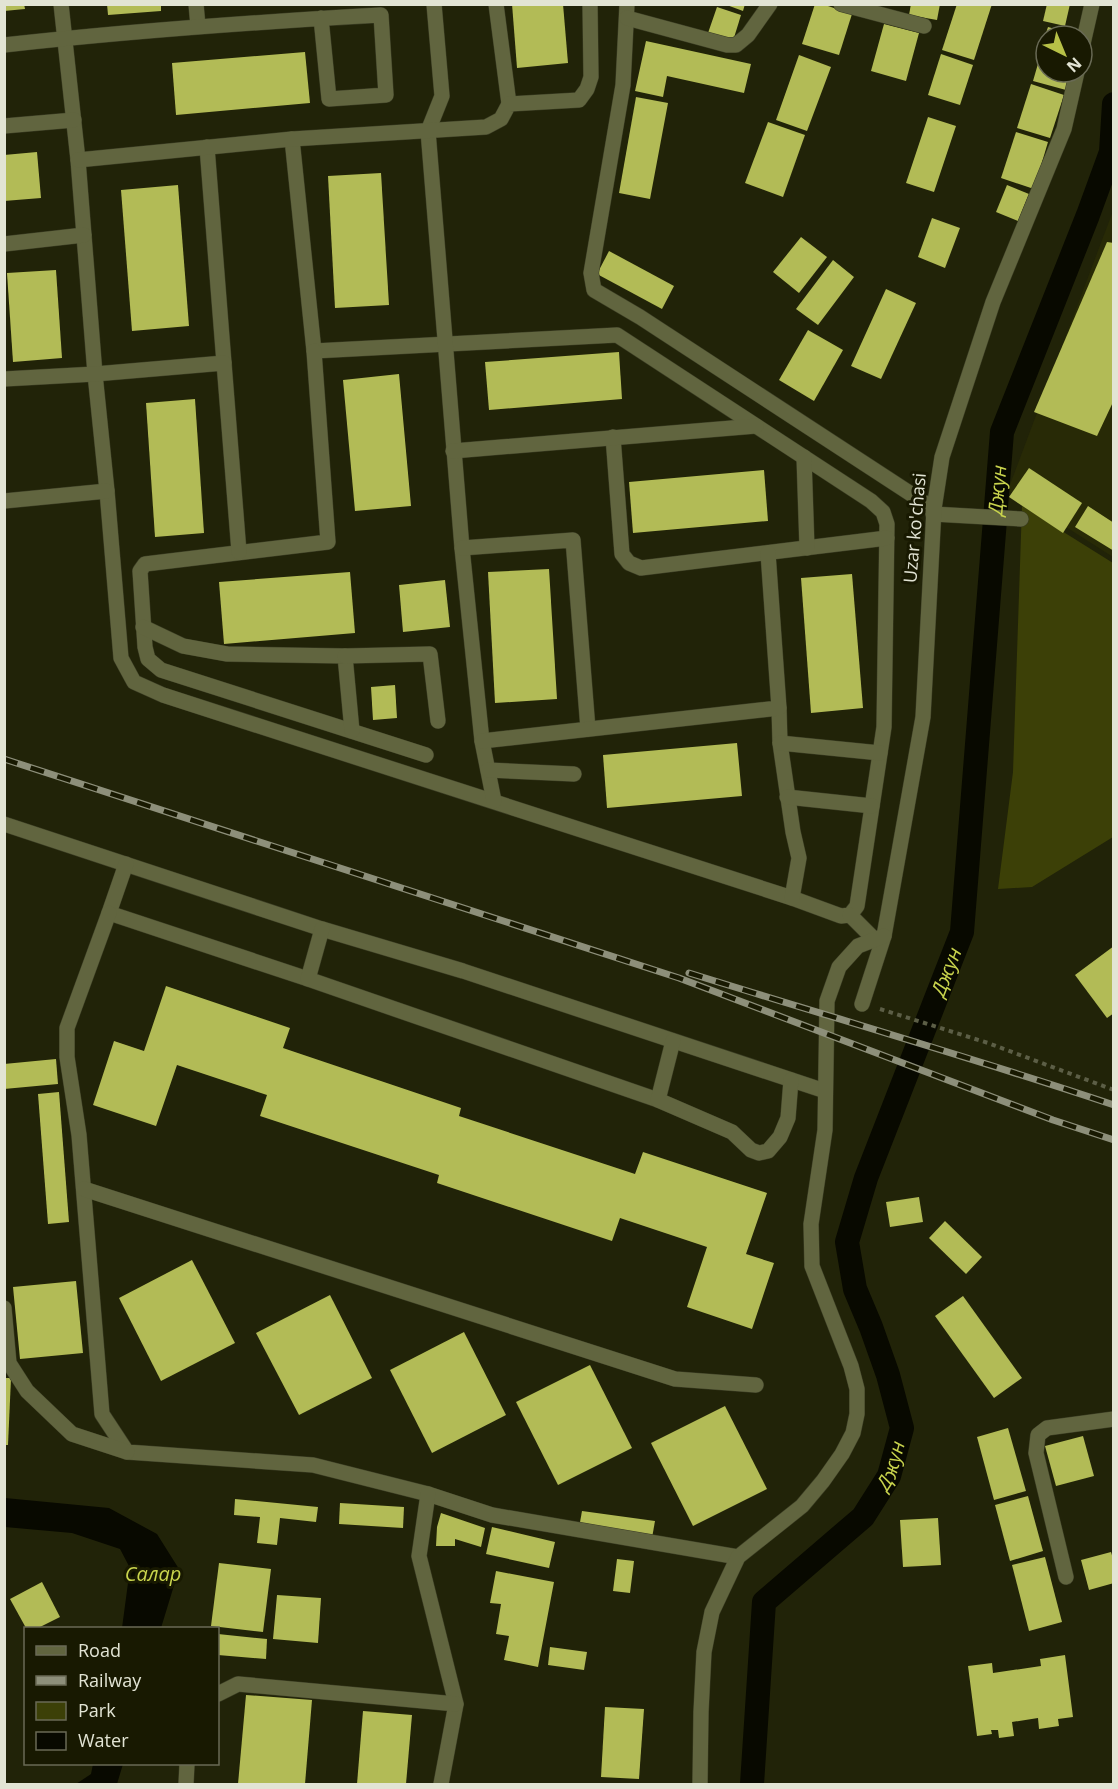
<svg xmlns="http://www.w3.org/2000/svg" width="1118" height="1789" font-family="'Open Sans',sans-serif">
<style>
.built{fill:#282a06}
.green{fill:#3c4007}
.water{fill:#080900}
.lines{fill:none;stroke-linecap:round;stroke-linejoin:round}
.canal{stroke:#080900;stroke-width:24}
.building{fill:#b2bb56}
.minor-casing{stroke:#3c3e25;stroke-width:16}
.path{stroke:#5c5e46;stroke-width:4;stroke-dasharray:4.5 4.5;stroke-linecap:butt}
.minor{stroke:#61653f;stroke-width:15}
.rail-casing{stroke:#8d8f7a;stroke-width:7}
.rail{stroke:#181901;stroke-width:4.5;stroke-dasharray:14;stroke-linecap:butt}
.labels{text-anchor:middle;stroke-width:6;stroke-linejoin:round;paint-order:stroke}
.street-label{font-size:18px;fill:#e2e4d4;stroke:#181901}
.water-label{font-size:20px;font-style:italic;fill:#c9d44d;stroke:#181901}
</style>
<rect width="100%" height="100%" fill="#212308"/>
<polygon class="built" points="1113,211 1113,557 1008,490"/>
<polygon class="green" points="1022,506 1113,563 1113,837 1032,887 998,889 1013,772"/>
<g class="water">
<polygon points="5,1498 109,1508 157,1534 179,1569 161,1628 122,1628 130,1568 120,1549 72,1533 5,1527"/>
<polygon points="93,1764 123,1764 117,1784 76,1784 91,1774"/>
</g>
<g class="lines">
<path class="canal" id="s1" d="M 752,1784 L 764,1602 L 863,1517 L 889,1476 L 902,1428 L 888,1375 L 871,1327 L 855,1289 L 847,1242 L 866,1178 L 962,932 L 1002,432 L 1088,215 L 1111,152 L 1114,104"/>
</g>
<g class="building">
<polygon points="4,4 24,4 25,9 4,11"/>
<polygon points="107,4 161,4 161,11 108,15"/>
<polygon points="512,4 563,4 568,63 517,68"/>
<polygon points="724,4 745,4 743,11"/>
<polygon points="815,4 822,4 852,14 839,55 802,44"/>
<polygon points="911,4 940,4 937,20 909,15"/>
<polygon points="957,4 992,4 974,60 942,50"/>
<polygon points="1047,4 1070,4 1065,26 1043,21"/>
<polygon points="717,7 741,15 733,41 708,33"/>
<polygon points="884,24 919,33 906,81 871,71"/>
<polygon points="1048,27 1077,35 1077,36 1045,36"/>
<polygon points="1046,36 1046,72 1071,72 1066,90 1033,81"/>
<polygon points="646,41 751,64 744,93 667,76 663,97 635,91"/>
<polygon points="305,52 310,103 176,115 172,63"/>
<polygon points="941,54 973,65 960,105 928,95"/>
<polygon points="799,55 831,67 807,131 776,120"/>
<polygon points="1031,84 1064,95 1050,138 1017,128"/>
<polygon points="636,97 668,103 650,199 619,193"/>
<polygon points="928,117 956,126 934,192 906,183"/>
<polygon points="768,122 805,135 783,197 745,183"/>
<polygon points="1016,132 1048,142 1034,189 1001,178"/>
<polygon points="37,152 41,198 4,201 4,155"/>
<polygon points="381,173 389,305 335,308 328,176"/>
<polygon points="178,185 189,326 132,331 121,190"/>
<polygon points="1007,185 1029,194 1018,221 996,212"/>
<polygon points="932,218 960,228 945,268 918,257"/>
<polygon points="801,237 827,257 799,293 773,272"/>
<polygon points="1107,242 1114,243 1114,400 1097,436 1034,412"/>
<polygon points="609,251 674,286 662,309 597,274"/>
<polygon points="833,260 854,277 818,325 796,309"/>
<polygon points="56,270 62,358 13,362 7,273"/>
<polygon points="886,289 916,303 881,379 851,366"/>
<polygon points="808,330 843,350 814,401 779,380"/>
<polygon points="619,352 622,399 489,410 485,362"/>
<polygon points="399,374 411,506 355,511 343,380"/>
<polygon points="195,399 204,533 155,537 146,403"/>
<polygon points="1029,468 1082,503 1063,533 1009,497"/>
<polygon points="764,470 768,521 633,533 629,482"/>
<polygon points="1088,506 1114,523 1114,551 1075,527"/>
<polygon points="549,569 557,699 495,703 488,572"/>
<polygon points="350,572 355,633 224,644 219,582"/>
<polygon points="852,574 863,708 811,713 801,578"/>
<polygon points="445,580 450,627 403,632 399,585"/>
<polygon points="395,685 397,718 373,720 371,687"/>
<polygon points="737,743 742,796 607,808 603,755"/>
<polygon points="1114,946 1114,1013 1107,1018 1075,975"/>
<polygon points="166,986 290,1028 283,1048 461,1108 459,1116 635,1174 643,1152 767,1193 746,1254 774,1263 752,1329 687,1307 707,1247 620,1218 612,1241 437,1183 439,1175 260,1116 267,1095 177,1065 156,1126 93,1105 114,1041 144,1051"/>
<polygon points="56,1059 58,1084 4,1089 4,1064"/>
<polygon points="59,1092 69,1222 48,1224 38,1094"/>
<polygon points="919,1197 923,1222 890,1227 886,1202"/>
<polygon points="945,1221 982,1257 966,1274 929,1238"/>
<polygon points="192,1260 235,1343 161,1381 119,1298"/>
<polygon points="76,1281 83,1353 20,1359 13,1287"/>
<polygon points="330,1295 372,1378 299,1415 256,1333"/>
<polygon points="963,1296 1022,1378 994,1398 935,1316"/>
<polygon points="464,1332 506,1415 432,1453 390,1370"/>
<polygon points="590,1365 632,1448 558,1485 516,1402"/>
<polygon points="4,1378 11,1378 8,1445 4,1445"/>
<polygon points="725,1406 767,1489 693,1526 651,1443"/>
<polygon points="1008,1428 1026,1491 994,1500 977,1437"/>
<polygon points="1083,1436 1094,1476 1056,1486 1045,1446"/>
<polygon points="1028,1496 1043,1551 1010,1561 995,1505"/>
<polygon points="235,1499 318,1507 316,1522 280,1518 277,1545 257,1543 260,1517 234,1515"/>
<polygon points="340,1503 404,1507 403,1528 339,1524"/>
<polygon points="582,1511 655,1521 652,1538 579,1528"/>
<polygon points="441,1513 485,1528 481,1547 455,1539 455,1546 436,1546 437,1527"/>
<polygon points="938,1518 941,1565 903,1567 900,1520"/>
<polygon points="492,1527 555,1542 549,1568 486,1554"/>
<polygon points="1111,1552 1114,1562 1114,1583 1089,1590 1081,1560"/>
<polygon points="1045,1557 1062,1622 1029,1631 1012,1565"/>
<polygon points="617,1559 634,1561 630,1593 613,1591"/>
<polygon points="219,1563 271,1569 263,1632 211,1626"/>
<polygon points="496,1571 554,1582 538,1667 504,1660 509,1636 496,1634 501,1604 490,1603"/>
<polygon points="42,1582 60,1617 38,1628 26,1628 10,1599"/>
<polygon points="277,1595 321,1598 318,1643 273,1639"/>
<polygon points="218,1634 267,1639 266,1659 218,1655"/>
<polygon points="550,1647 587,1652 584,1670 548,1665"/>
<polygon points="1065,1655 1073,1717 1058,1719 1059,1726 1039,1729 1038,1718 1012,1722 1014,1736 999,1738 998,1730 991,1730 992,1734 977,1736 968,1666 992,1663 993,1673 1041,1666 1040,1659"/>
<polygon points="246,1695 312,1700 305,1784 238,1784"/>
<polygon points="605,1707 644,1709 639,1779 601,1777"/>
<polygon points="363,1711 412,1715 406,1784 357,1784"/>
</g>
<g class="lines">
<defs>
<g id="minor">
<polyline points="61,4 78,160 95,374 107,491 121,658 134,682 163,695 792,898 841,916 850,915 857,906 884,727 887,524 883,512 871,501 617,335 314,351 292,139"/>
<polyline points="196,4 198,26"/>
<polyline points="434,4 442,96 428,131 462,548 482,741 494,801"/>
<polyline points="496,4 509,104"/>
<polyline points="627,4 623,85 591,273 594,290 640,317 934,509"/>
<polyline points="841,4 924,26"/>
<polyline points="627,18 727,45 736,45 748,35 770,4"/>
<path d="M 4,45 C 130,31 255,22 381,15 L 386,95 L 329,99 L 321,18"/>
<polyline points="1082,48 1092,4"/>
<polyline points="4,126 74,120"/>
<polyline points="207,147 224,363"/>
<polyline points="78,160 292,139 486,127 501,119 509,104 579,100 587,89 591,77 590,4"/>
<polyline points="4,244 84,235"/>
<polyline points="314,351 328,542 145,564 140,571 145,647 148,659 161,670 426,755"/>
<polyline points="4,379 95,374 224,363 239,552"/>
<polyline points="613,437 622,554 629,563 641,568 887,538"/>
<polyline points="453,451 756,426"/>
<polyline points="804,457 807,548"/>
<polyline points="4,501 107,491"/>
<polyline points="933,514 1021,519"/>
<polyline points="462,548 573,540 588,729"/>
<polyline points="143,627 183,646 227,654 345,656 352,731"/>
<polyline points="345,656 430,654 438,721"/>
<polyline points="779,708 780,743 793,832 799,858 792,898"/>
<polyline points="482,741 779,708 768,553"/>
<polyline points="780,743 880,753"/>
<polyline points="488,770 574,774"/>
<polyline points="787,797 872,806"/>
<polyline points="4,824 322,929 463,971 825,1091"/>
<polyline points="126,864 109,913 308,979"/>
<polyline points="109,913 67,1028 67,1057 79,1135 102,1414 127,1452 313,1465 428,1494 492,1515 738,1557"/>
<polyline points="850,915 875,940"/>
<polyline points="322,929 308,979 658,1100"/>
<polyline points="862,1004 884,936 923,717 934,509 942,457 993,302 1064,129 1077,72"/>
<polyline points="673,1041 658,1100 732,1132 751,1150 759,1153 768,1151 780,1137 788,1118 791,1080"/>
<polyline points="84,1189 675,1379 756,1385"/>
<polyline points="4,1308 9,1363 27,1391 72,1434 127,1452"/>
<polyline points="428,1494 419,1556 456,1704 441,1784"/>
<polyline points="1066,1577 1036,1453 1038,1435 1047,1428 1114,1419"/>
<polyline points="218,1694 238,1684 456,1704"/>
<polyline points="186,1784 187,1764"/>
<polyline points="700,1784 701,1712 704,1652 712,1612 738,1557 802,1506 823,1481 842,1454 853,1433 857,1414 857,1389 851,1366 812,1266 811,1224 825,1130 827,1001 839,967 858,946 884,936"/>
</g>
</defs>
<use href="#minor" class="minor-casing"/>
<polyline class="path" points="880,1009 988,1043 1114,1090"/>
<use href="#minor" class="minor"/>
<defs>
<g id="rail">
<polyline points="4,759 679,978 1053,1120 1114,1140"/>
<path d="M 689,973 C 831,1017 973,1058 1114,1105"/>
</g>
</defs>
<use href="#rail" class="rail-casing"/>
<use href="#rail" class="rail"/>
</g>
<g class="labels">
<g class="street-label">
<text transform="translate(915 528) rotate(-85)" y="6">Uzar ko'chasi</text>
</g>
<g class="water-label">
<text dy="7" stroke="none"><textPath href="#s1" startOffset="1380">Джун</textPath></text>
<text dy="7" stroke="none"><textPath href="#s1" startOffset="894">Джун</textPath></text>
<text dy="7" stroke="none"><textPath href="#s1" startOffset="372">Джун</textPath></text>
<text x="153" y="1581">Салар</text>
</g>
</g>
<rect width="1118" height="1789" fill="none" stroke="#e2e4d4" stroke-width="12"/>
<rect x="24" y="1627" width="195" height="138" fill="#181901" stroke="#696a55" stroke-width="1.5"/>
<rect x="36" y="1646" width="30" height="9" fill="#61653f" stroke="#696a55" stroke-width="1.5"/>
<text x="78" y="1657" font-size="18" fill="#e2e4d4">Road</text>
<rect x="36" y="1676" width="30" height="9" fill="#8d8f7a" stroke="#696a55" stroke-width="1.5"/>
<text x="78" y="1687" font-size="18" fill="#e2e4d4">Railway</text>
<rect x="36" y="1702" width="30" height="18" fill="#3c4007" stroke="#696a55" stroke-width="1.5"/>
<text x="78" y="1717" font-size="18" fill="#e2e4d4">Park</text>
<rect x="36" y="1732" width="30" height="18" fill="#080900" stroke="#696a55" stroke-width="1.5"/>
<text x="78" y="1747" font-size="18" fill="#e2e4d4">Water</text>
<g transform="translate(1064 54) rotate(137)"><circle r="28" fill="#181901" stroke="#696a55" stroke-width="1.5"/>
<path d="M0-4.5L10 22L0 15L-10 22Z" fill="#b7c147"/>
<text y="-9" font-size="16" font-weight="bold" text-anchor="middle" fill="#e2e4d4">N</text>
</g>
</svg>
